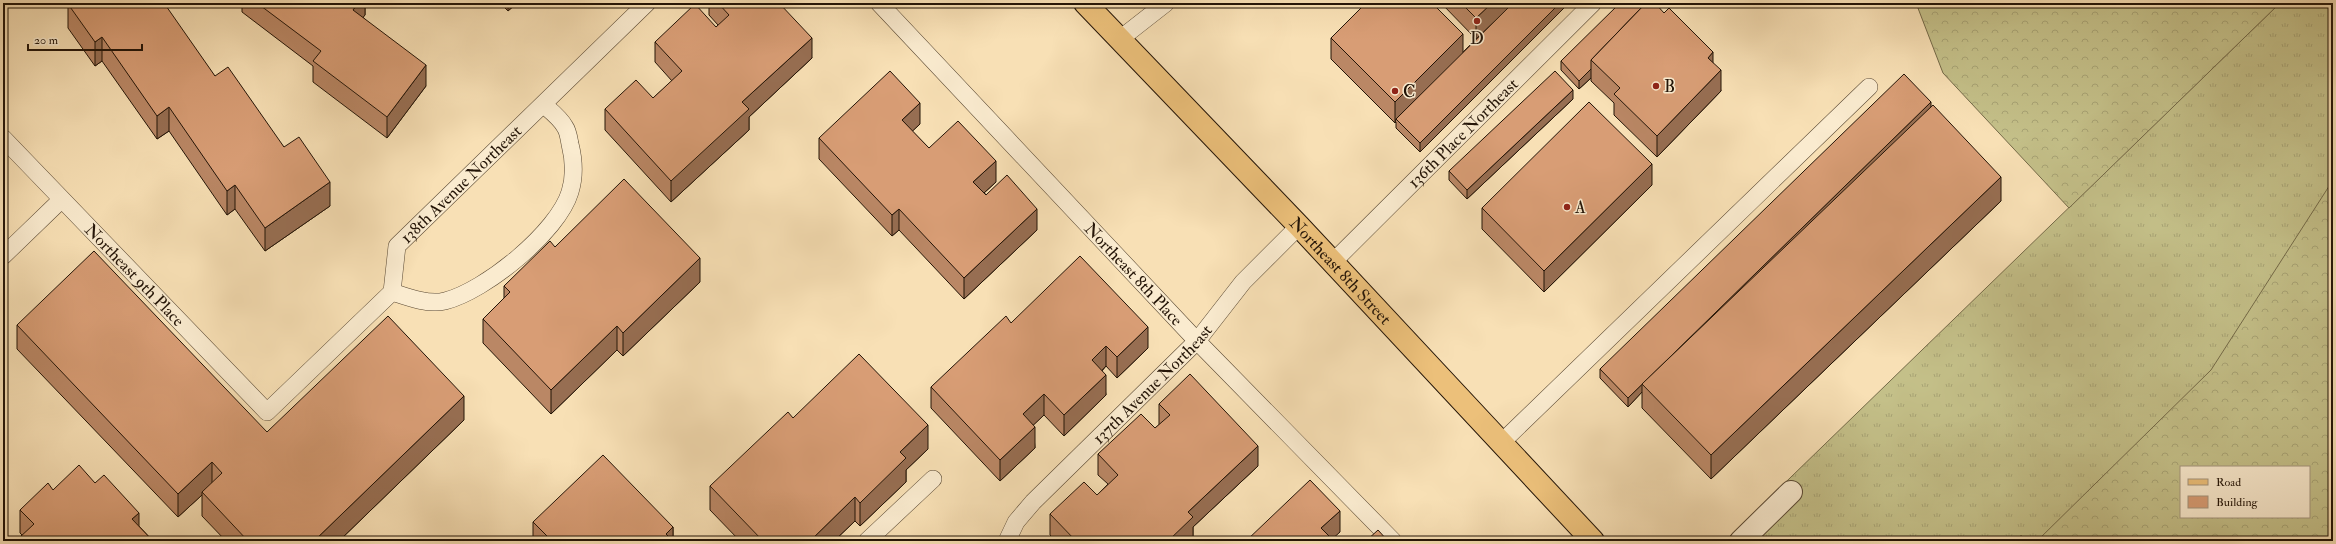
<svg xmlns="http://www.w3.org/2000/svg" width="2336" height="544" font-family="'IM FELL Double Pica',serif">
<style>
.grass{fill:url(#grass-tufts);stroke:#746a48;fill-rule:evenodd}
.forest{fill:url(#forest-crowns);stroke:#746a48;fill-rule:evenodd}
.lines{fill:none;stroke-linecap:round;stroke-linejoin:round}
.lane-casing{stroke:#584732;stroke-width:18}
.street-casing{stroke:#584732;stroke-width:24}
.primary-casing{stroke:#231407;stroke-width:24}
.path{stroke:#231407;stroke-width:2.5;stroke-dasharray:1 2;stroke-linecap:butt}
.lane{stroke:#faebcf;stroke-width:17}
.street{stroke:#faebcf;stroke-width:22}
.primary{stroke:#ecc07a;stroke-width:22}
.wall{fill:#ba8765;stroke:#231407}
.shaded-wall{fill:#976e52;stroke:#231407}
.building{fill:#d89d75;stroke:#231407}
.poi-dot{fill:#8f2418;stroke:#faebcf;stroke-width:1.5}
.labels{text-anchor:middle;stroke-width:3;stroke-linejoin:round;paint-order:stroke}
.poi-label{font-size:17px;fill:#231407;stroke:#faebcf;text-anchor:start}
.street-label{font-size:17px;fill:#231407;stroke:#faebcf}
</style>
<defs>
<pattern id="grass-tufts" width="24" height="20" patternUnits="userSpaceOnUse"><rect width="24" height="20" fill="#c4c089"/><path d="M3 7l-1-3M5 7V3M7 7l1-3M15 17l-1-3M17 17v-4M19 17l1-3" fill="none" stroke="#a8a475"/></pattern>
<pattern id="forest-crowns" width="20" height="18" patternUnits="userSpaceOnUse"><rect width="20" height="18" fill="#c4c089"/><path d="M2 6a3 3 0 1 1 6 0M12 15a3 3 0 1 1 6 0" fill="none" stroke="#a8a475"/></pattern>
</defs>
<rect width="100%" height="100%" fill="#f8e0b5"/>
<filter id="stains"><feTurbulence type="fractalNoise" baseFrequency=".005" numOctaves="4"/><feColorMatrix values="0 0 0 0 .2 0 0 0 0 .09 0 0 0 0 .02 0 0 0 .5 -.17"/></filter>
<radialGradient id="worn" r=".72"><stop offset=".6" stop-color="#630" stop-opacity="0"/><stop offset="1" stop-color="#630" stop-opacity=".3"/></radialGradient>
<path class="grass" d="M 2280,3 L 2333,3 L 2333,541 L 1725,541 ZM 2181,467 L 2309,467 L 2309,517 L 2181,517 Z"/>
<g class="forest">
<polygon points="1916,3 2280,3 2069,208 1943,73"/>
<path d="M 2333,180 L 2333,541 L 2037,541 L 2211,370 ZM 2181,467 L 2309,467 L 2309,517 L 2181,517 Z"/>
</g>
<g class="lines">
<defs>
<g id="lane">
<path id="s1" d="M 879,3 L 1197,341 L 1393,541"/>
<polyline points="1120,39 1166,3"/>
<path id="s2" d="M 3,138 L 267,412 L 392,292 L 397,246 L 647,3"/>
<polyline points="3,256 61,200"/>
<path id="s3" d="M 1333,262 L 1593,3"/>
<path d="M 392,292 C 407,297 428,305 445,301 C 485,291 558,232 570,192 C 575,176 574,160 570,144 C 569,139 568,131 565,127 C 561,119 551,111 544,105"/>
<polyline points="1501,443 1869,87"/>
<polyline points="867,541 933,479"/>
<path id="s4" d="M 1007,541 L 1016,522 L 1033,502 L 1197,341 L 1243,282 L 1299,226"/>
</g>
<polyline id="street" points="1741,541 1791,492"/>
<g id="primary">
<path id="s5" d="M 1085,3 L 1299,226 L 1593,541"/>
</g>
</defs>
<use href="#lane" class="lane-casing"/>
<use href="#street" class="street-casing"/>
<use href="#primary" class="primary-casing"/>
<polyline class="path" points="2017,541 2023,535"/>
<use href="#lane" class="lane"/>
<use href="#street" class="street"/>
<use href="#primary" class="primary"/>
</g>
<g class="wall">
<polygon points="242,3 365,3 365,15 363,17 426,86 387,138 313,82 313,66 242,12"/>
<polygon points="500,3 517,3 508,11"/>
<polygon points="709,3 779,3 812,58 749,117 749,130 671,202 605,130 605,109 653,98 672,81 655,62 655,42 716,27 718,25 709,15"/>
<polygon points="1441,3 1569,3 1420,152 1396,128 1396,122 1395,123 1331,59 1331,38 1463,52 1476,39"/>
<polygon points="68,4 146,7 215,76 284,147 330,206 265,251 235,209 227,215 169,131 157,139 102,61 95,66 68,28"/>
<polygon points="1641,8 1713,63 1721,91 1657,157 1614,115 1614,103 1591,81 1591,78 1579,89 1561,70 1561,61"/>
<polygon points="1573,99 1467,199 1449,180 1449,171"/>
<polygon points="1931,107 2001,201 1711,479 1642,408 1642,392 1628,407 1600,378 1600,369"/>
<polygon points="920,124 912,131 929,148 996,182 984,193 1037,230 964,299 899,230 892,236 819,159 819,138"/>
<polygon points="1652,185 1544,292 1482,229 1482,208"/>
<polygon points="555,247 700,282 623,356 617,350 551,414 483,343 483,319 504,298 504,286"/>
<polygon points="1011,323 1148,348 1117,378 1106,366 1102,371 1106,395 1064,436 1044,415 1033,425 1035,448 1000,481 931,408 931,387"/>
<polygon points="17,325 267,432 464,420 339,541 226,541 202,516 202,495 178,517 17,349"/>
<polygon points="1159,404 1258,466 1193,527 1193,538 1190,541 1056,541 1050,535 1050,514 1097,495 1108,484 1098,475 1098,454 1155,428 1159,425"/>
<polygon points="793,418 928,449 906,470 906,482 860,526 855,521 834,541 740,541 710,510 710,486"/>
<polygon points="53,490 139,526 152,540 160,541 19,541 19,538 22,535 20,533 20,510"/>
<polygon points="533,522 673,527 673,541 533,541"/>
</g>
<g class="shaded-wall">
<polygon points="358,3 365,3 365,15 353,31 353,10"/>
<polygon points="508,3 517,3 508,11"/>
<polygon points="1492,3 1514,3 1476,39 1476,18"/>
<polygon points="1560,3 1569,3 1420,152 1420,143"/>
<polygon points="1463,34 1463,55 1396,119 1395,123 1395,102"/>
<polygon points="102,37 102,61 95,66 95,42"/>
<polygon points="812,38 812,58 749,117 749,130 671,202 671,181 742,102"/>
<polygon points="1713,52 1713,73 1708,58"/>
<polygon points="426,65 426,86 387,138 387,117"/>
<polygon points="1591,69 1591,78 1579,89 1579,81"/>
<polygon points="1721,70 1721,91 1657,157 1657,136"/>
<polygon points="1573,90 1573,99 1467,199 1467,190"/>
<polygon points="1931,102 1931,111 1642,384 1642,392 1628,407 1628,398"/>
<polygon points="920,103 920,124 902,141 902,120"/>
<polygon points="169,107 169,131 157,139 157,116"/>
<polygon points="996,161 996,182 973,203 973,182"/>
<polygon points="1652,164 1652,185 1544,292 1544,271"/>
<polygon points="2001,177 2001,201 1711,479 1711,455"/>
<polygon points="330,182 330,206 265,251 265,228"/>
<polygon points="235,185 235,209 227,215 227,191"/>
<polygon points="899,209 899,230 892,236 892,215"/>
<polygon points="1037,209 1037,230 964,299 964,278"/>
<polygon points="700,258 700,282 623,356 623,333"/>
<polygon points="617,326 617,350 551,414 551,390"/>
<polygon points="1148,327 1148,348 1117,378 1117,357"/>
<polygon points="1106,346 1106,366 1092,381 1092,360"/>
<polygon points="1106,375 1106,395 1064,436 1064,415"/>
<polygon points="1044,394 1044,415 1023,435 1023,414"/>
<polygon points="464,396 464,420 339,541 314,541"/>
<polygon points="928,425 928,449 906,470 906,482 860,526 860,503 900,452"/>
<polygon points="1035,427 1035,448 1000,481 1000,460"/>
<polygon points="1258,446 1258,466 1193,527 1193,538 1190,541 1168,541 1188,512"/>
<polygon points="212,462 212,486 202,492 202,495 178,517 178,494"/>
<polygon points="855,497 855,521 834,541 810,541"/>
<polygon points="1340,511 1340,532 1330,541 1321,528"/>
<polygon points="139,513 139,537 132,519"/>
<polygon points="673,527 673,541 666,534"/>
</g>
<g class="building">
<polygon points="69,3 143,3 146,7 151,3 164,3 215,76 228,67 284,147 299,137 330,182 265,228 235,185 227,191 169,107 157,116 102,37 95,42 68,4"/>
<polygon points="257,3 358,3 353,10 426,65 387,117 313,61 321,51"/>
<polygon points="718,3 779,3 812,38 742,102 749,109 671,181 605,109 636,80 653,98 682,71 655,42 695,4 716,27 729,15"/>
<polygon points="1366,3 1432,3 1463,34 1395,102 1331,38"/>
<polygon points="1461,3 1492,3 1476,18"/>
<polygon points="1513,3 1560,3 1420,143 1396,119"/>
<polygon points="1620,3 1636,3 1641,8 1591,60 1591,69 1579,81 1561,61"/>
<polygon points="1646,3 1655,3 1664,13 1669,8 1713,52 1708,58 1721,70 1657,136 1614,94 1620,88 1591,60"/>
<polygon points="890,71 920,103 902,120 929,148 958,121 996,161 973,182 986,195 1007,175 1037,209 964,278 899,209 892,215 819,138"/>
<polygon points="1555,71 1573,90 1467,190 1449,171"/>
<polygon points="1904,74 1931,102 1628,398 1600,369"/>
<polygon points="1589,102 1652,164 1544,271 1482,208"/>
<polygon points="1933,105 2001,177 1711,455 1642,384"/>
<polygon points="624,179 700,258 623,333 617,326 551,390 483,319 510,292 504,286 550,241 555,247"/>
<polygon points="94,251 267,432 388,316 464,396 314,541 248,541 202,492 222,473 212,462 178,494 17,325"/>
<polygon points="1080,256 1148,327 1117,357 1106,346 1092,360 1106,375 1064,415 1044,394 1023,414 1035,427 1000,460 931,387 1006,316 1011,323"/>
<polygon points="859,354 928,425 900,452 906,458 860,503 855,497 810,541 763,541 710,486 788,412 793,418"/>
<polygon points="1190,374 1258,446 1188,512 1193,517 1168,541 1076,541 1050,514 1084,482 1097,495 1118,475 1098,454 1141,414 1155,428 1170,415 1159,404"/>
<polygon points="603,455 673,527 666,534 673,541 580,541 577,538 573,541 552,541 533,522"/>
<polygon points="79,465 95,483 104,475 139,513 132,519 152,540 155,537 160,541 22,541 19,538 34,524 20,510 48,483 53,490"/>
<polygon points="1310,480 1340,511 1321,528 1334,541 1246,541"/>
<polygon points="1378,530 1388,541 1366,541"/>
</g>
<g class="poi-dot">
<circle cx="1477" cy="21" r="4"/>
<circle cx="1656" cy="86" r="4"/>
<circle cx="1395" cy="91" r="4"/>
<circle cx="1567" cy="207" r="4"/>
</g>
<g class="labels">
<g class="poi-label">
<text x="1477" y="44" text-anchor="middle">D</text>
<text x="1664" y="92">B</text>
<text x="1403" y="97">C</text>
<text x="1575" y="213">A</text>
</g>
<g class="street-label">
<text dy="6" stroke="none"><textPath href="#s3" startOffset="183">136th Place Northeast</textPath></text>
<text dy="6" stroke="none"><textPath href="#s2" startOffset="689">138th Avenue Northeast</textPath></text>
<text dy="6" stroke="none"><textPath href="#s5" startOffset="370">Northeast 8th Street</textPath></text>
<text dy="6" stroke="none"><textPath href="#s1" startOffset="372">Northeast 8th Place</textPath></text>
<text dy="6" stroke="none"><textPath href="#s2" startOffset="190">Northeast 9th Place</textPath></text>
<text dy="6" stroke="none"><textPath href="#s4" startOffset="215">137th Avenue Northeast</textPath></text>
</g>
</g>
<rect width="2336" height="544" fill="none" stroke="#f8e0b5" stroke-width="16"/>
<rect x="4" y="4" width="2328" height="536" fill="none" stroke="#231407" stroke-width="2"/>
<rect x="8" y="8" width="2320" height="528" fill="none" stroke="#231407"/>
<rect x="2180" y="466" width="130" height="52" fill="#faebcf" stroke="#a4957f"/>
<rect x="2188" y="479" width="20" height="6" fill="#ecc07a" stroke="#a4957f"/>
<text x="2216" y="486" font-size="12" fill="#231407">Road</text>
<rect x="2188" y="496" width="20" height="12" fill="#d89d75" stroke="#a4957f"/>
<text x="2216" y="506" font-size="12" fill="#231407">Building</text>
<path d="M28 44v6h114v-6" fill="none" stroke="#231407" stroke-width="2"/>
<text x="34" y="44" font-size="12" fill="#231407" stroke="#faebcf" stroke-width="3" paint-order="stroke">20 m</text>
<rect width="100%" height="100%" filter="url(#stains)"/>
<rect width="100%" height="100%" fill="url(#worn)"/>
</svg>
